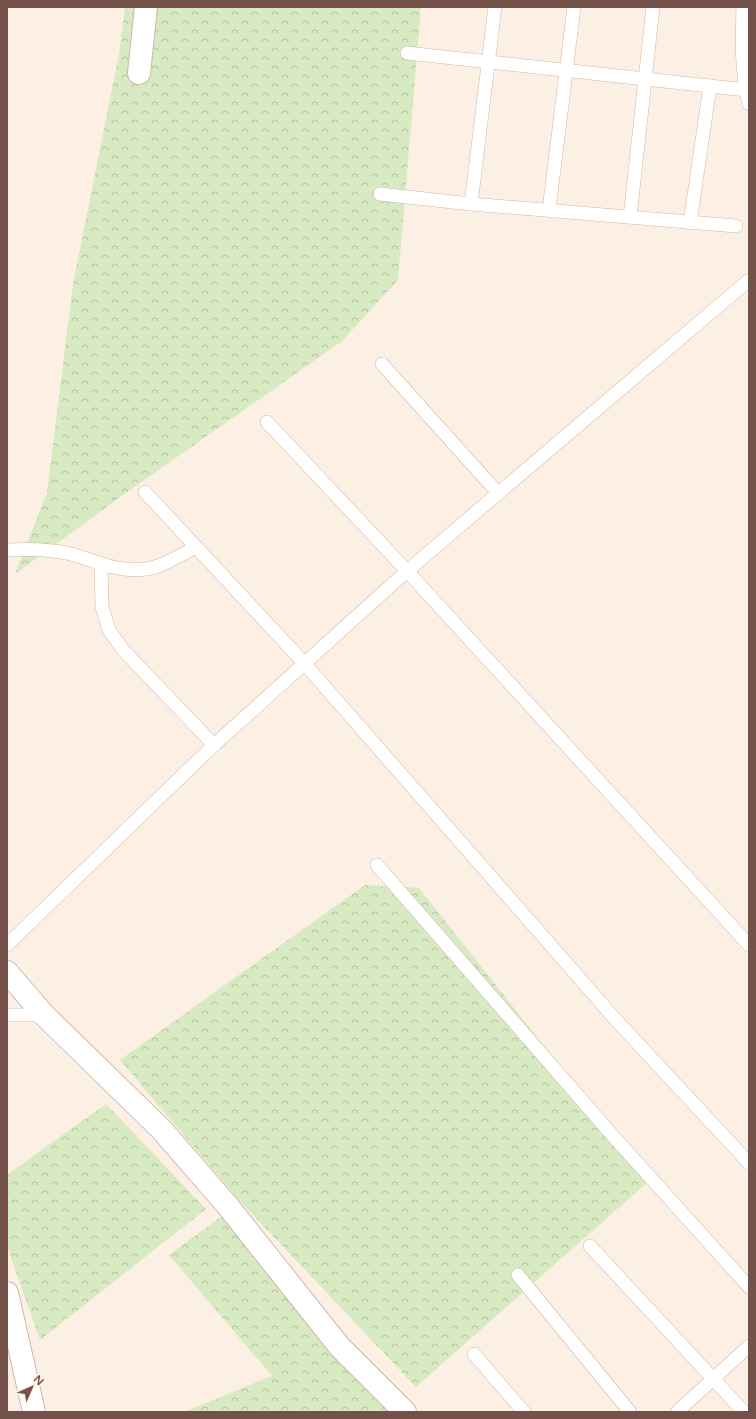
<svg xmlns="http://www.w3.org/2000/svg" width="756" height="1419" font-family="'Varela Round',sans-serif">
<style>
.forest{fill:url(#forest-crowns)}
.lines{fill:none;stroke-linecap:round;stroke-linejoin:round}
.service-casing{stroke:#d0b7ac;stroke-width:14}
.minor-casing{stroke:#d0b7ac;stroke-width:24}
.service{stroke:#fff;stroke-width:13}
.minor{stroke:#fff;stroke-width:22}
</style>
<defs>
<pattern id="forest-crowns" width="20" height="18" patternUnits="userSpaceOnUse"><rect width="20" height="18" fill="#d8eac1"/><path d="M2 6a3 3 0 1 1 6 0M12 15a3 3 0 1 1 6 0" fill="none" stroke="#b4c09f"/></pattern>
</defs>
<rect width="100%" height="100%" fill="#fcefe3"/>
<g class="forest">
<polygon points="125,7 421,7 398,280 342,341 123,495 15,574 47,493 73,284 119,54"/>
<polygon points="365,885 419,888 650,1180 416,1387 238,1199 120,1060"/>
<polygon points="106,1104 206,1209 40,1340 7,1246 7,1175"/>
<polygon points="222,1216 407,1412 184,1412 272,1376 169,1255"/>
</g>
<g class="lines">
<defs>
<g id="service">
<path d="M 743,7 C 742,39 741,72 749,104"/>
<polyline points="407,53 746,90"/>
<polyline points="380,194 471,204 736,226"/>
<polyline points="471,204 495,7"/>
<polyline points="549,210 574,7"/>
<polyline points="630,217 653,7"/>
<polyline points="690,223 710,86"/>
<polyline points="382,364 498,493"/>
<polyline points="267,422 407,571 749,945"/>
<polyline points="145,492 304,663 616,1020 749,1163"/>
<path d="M 7,550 C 29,549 50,549 71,554 C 96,561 119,573 145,569 C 163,567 180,555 196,547"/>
<polyline points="101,564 102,607 109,630 124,651 214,745"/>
<polyline points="377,865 613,1136 749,1287"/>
<polyline points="7,945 214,745 407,571 749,280"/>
<polyline points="7,1015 44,1015"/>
<polyline points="590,1246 744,1412"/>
<polyline points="518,1275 630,1412"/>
<polyline points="474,1354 524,1412"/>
<polyline points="677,1412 749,1346"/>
</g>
<g id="minor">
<polyline points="139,73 146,7"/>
<polyline points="7,972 44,1015 161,1129 227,1205 339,1346 405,1412"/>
<polyline points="7,1293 34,1412"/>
</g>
</defs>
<use href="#service" class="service-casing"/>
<use href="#minor" class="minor-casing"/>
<use href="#service" class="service"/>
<use href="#minor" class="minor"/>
</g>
<rect width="756" height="1419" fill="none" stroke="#745249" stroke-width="16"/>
<g transform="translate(32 1387) rotate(45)" stroke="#fff3e9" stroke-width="3" paint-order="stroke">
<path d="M0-3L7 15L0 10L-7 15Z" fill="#745249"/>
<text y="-6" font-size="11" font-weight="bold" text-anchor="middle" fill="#745249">N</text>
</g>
</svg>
